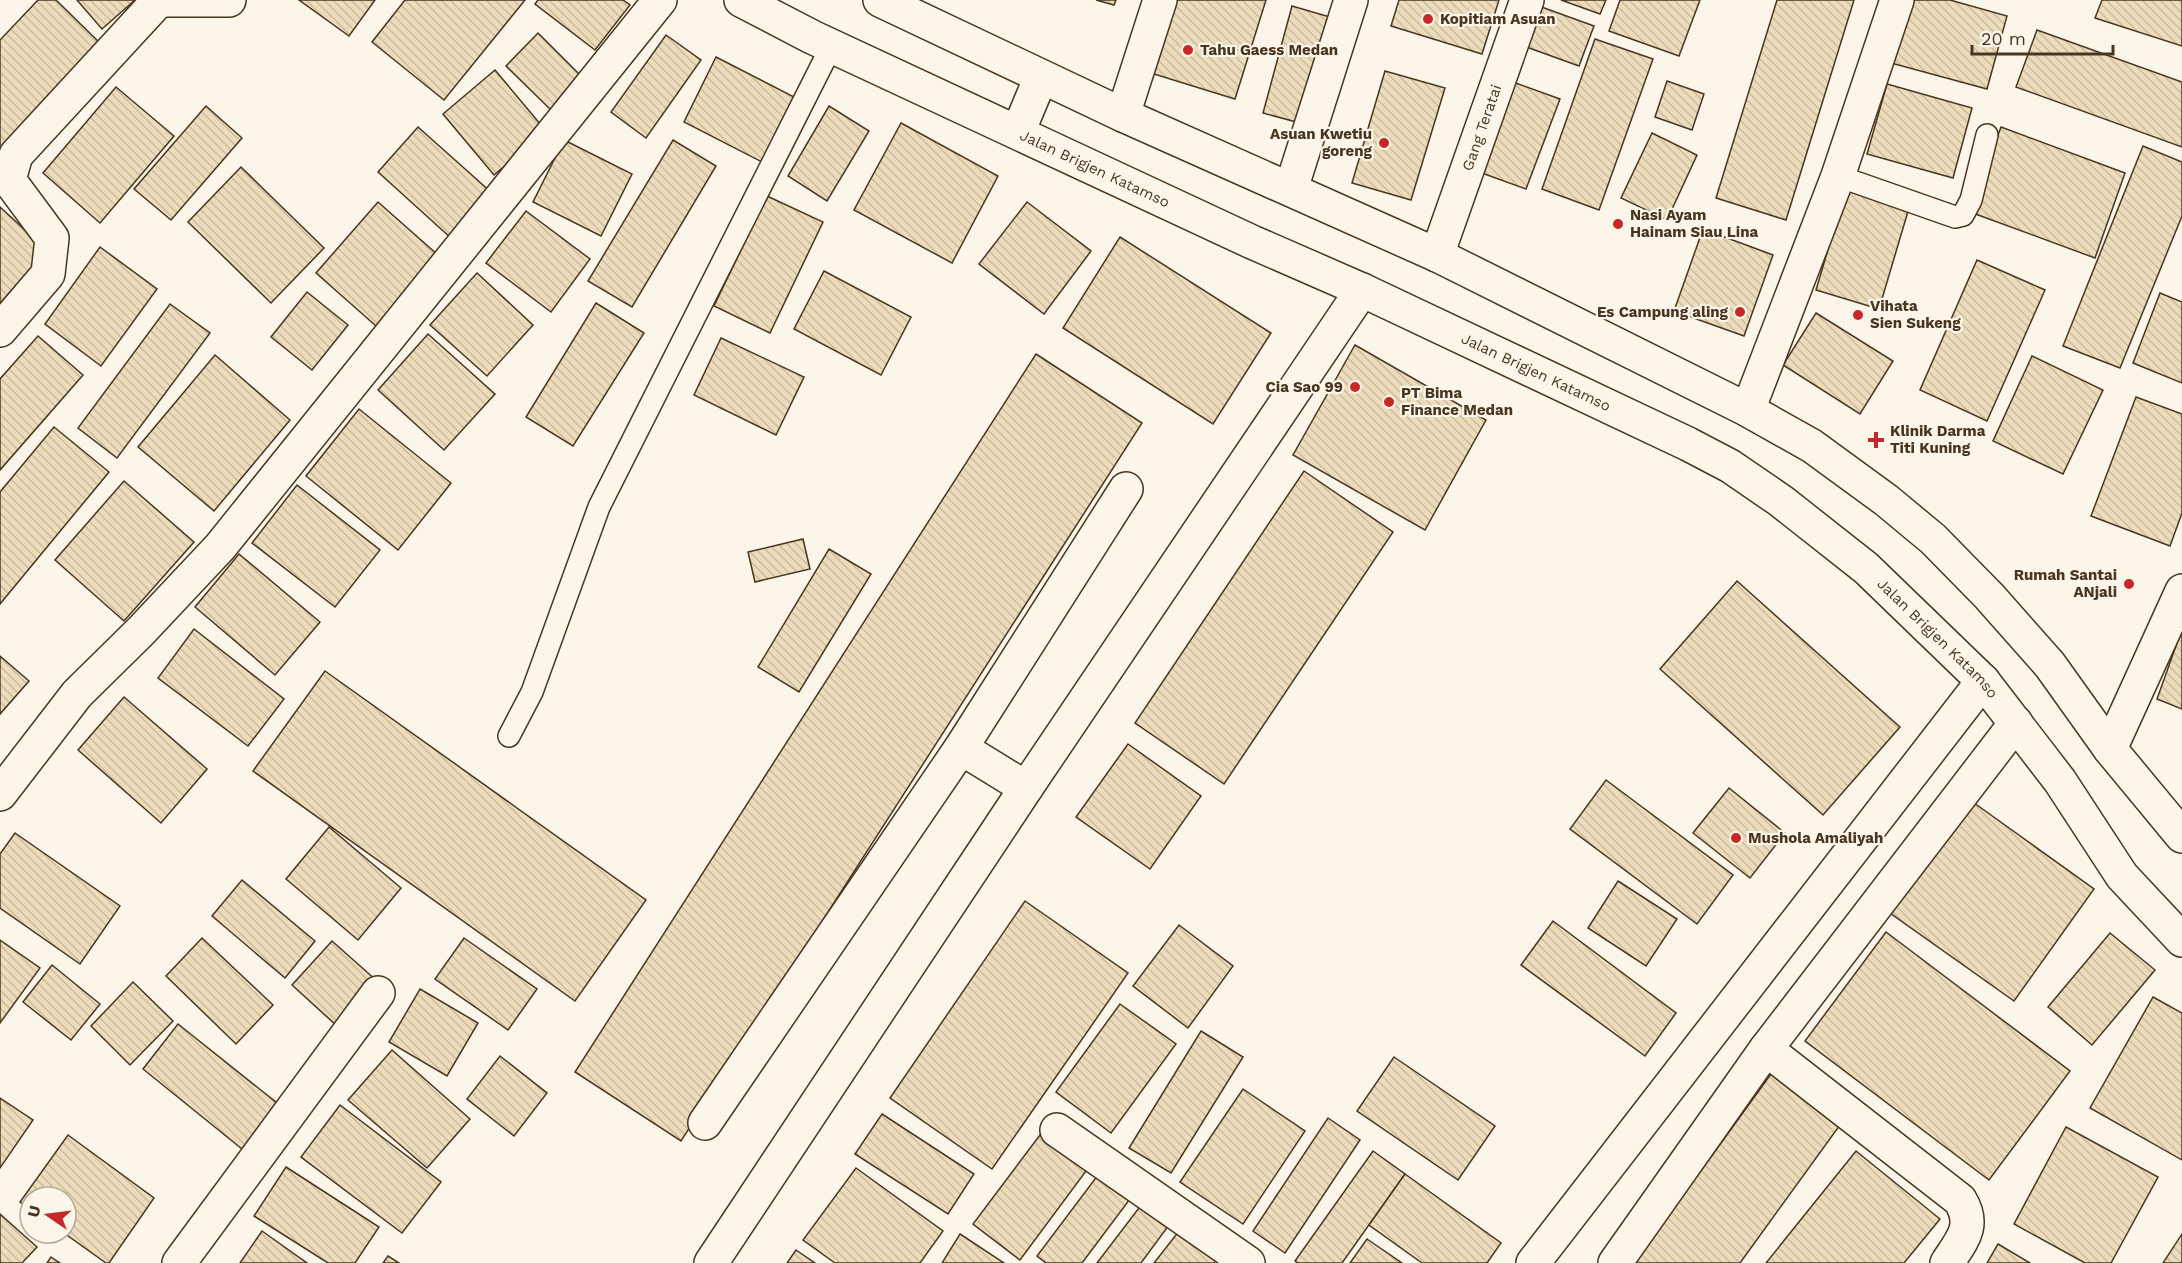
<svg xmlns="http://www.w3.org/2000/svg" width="2182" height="1263" font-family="'Work Sans',sans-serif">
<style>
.building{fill:url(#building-back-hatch);stroke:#4a3520;stroke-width:1.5}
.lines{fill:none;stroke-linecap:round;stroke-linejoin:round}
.service-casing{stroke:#4a3520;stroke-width:24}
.minor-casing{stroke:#4a3520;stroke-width:36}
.primary-casing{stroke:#4a3520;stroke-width:36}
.service{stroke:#fbf6e9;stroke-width:21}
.minor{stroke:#fbf6e9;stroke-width:33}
.primary{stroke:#fbf6e9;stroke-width:33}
.poi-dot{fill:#c62828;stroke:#fbf6e9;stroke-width:2}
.labels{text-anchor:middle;stroke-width:4.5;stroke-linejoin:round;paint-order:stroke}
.poi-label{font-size:15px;font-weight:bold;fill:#4a3520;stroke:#fbf6e9;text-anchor:start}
.street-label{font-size:15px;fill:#4a3520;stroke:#fbf6e9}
</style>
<defs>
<pattern id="building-back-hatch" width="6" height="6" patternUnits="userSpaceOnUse" patternTransform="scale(1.5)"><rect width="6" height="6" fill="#ecdcbc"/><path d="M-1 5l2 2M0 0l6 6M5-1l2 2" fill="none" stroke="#ccbda1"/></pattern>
</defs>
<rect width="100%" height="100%" fill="#fbf6e9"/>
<g class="building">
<polygon points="38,0 56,0 104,47 0,154 0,40"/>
<polygon points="77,0 135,0 102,29"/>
<polygon points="299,0 375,0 349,36"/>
<polygon points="405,0 525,0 444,100 372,42"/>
<polygon points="538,0 623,0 630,5 595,50 535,4"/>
<polygon points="1096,0 1116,0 1114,5"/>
<polygon points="1177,0 1266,0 1235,99 1154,74"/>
<polygon points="1399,0 1499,0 1482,54 1391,26"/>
<polygon points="1561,0 1606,0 1600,14"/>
<polygon points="1620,0 1700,0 1679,56 1609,31"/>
<polygon points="1777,0 1854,0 1786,220 1716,198"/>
<polygon points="1909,0 1950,0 2007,16 1987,89 1891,63"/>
<polygon points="2102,0 2182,0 2182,46 2095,18"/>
<polygon points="1536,5 1594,26 1579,66 1521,45"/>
<polygon points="1292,6 1330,17 1300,123 1263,113"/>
<polygon points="2037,30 2182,82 2182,147 2016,87"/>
<polygon points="538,33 585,80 553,112 506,66"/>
<polygon points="666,35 701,60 646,138 611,112"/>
<polygon points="1595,39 1653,59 1599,210 1542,189"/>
<polygon points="716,57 798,99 766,164 684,122"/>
<polygon points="495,70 546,131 494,175 443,114"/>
<polygon points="1385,71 1445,88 1411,200 1352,183"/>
<polygon points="1667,81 1704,94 1692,130 1655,117"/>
<polygon points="1513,82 1560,99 1526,189 1479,172"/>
<polygon points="1887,84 1972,108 1953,178 1867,154"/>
<polygon points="116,87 174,136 100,223 43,173"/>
<polygon points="206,106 242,138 171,220 134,189"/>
<polygon points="829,106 869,131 827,201 788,176"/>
<polygon points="901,123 998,176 952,263 854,210"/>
<polygon points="418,127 492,193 452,239 378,172"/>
<polygon points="2001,127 2125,173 2095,258 1970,212"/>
<polygon points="1652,133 1697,155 1667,220 1621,198"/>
<polygon points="564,140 632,174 601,236 533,202"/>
<polygon points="673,140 716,166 632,307 588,281"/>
<polygon points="2143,146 2182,162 2182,216 2120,368 2063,346"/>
<polygon points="241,167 324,248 271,303 188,222"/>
<polygon points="1846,189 1909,208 1879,309 1816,290"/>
<polygon points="767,196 823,222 770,333 714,306"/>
<polygon points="378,202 438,255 376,326 316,273"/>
<polygon points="1027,202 1091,251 1044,314 979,264"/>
<polygon points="0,207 50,253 0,308"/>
<polygon points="526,211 590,259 551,312 486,263"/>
<polygon points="1703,229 1773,255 1744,336 1674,311"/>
<polygon points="1120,237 1271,333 1213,424 1063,328"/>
<polygon points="100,247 157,289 101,366 45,324"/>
<polygon points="1977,260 2045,290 1987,421 1920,390"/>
<polygon points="824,271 911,317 881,375 794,329"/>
<polygon points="477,273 533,325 487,376 430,325"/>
<polygon points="307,292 348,325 312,370 271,337"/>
<polygon points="2160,293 2182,302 2182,383 2133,363"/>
<polygon points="596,303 644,333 573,446 526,417"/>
<polygon points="170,304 210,333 117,458 78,428"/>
<polygon points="1816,313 1893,361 1860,414 1783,365"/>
<polygon points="428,334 495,394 444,450 378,390"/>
<polygon points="38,336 83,375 0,470 0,379"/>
<polygon points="721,338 804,377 776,435 694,395"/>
<polygon points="1355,345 1486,420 1425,530 1293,455"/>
<polygon points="1036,354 1142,423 681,1141 575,1072"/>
<polygon points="215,355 290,420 214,511 138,447"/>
<polygon points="2032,356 2103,390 2063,474 1993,441"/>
<polygon points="2136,397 2182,414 2182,513 2170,546 2091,516"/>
<polygon points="359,409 451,483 398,550 306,476"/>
<polygon points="54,427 109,472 0,604 0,492"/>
<polygon points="1304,471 1393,532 1224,784 1135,723"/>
<polygon points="124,481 194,542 124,621 55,560"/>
<polygon points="297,485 380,550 335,607 252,543"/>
<polygon points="803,539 810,569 755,582 748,552"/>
<polygon points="829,549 871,574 799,692 758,667"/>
<polygon points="239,554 320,622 275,675 195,607"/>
<polygon points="1737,581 1900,727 1823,815 1660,669"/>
<polygon points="194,629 284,699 248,746 158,678"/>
<polygon points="2182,629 2182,709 2157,699"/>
<polygon points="0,656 29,681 0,714"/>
<polygon points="325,671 646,900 575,1001 253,771"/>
<polygon points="124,697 207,769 161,823 78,750"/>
<polygon points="1128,744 1201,796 1150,869 1076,817"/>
<polygon points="1606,780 1733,875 1697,924 1570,829"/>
<polygon points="1729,788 1785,833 1750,878 1693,833"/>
<polygon points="1970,800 2094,889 2014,1001 1890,913"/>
<polygon points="329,827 401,888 358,940 286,879"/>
<polygon points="15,833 120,906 80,964 0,908 0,854"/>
<polygon points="242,880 315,941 285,978 212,916"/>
<polygon points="1618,881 1677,919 1646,966 1588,928"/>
<polygon points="1025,901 1128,973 992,1169 890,1098"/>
<polygon points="1553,921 1676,1013 1645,1056 1521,965"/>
<polygon points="1179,925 1233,966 1188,1028 1133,986"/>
<polygon points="1886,932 2070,1071 1989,1180 1805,1041"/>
<polygon points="2110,933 2155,970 2092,1045 2048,1007"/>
<polygon points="202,938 273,1005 236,1044 166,976"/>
<polygon points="464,938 537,989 508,1030 435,979"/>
<polygon points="0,940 40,968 0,1023"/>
<polygon points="332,941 377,981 337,1026 292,985"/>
<polygon points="52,965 100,1004 71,1040 23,1002"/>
<polygon points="133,982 173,1021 130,1065 91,1026"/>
<polygon points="420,989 478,1023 447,1076 389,1042"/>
<polygon points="2153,997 2182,1013 2182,1160 2090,1108"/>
<polygon points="1120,1004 1176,1044 1111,1133 1056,1092"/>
<polygon points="178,1024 277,1103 242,1149 143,1069"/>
<polygon points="1201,1031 1243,1057 1171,1173 1129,1148"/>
<polygon points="392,1050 470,1119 427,1168 348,1100"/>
<polygon points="500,1056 547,1093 514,1136 467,1099"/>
<polygon points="1394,1057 1495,1126 1458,1180 1357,1111"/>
<polygon points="1771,1074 1840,1125 1740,1263 1634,1263"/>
<polygon points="1243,1089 1305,1131 1243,1224 1180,1182"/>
<polygon points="0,1098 33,1120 0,1168"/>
<polygon points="340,1105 441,1182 402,1233 301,1157"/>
<polygon points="882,1114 974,1174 948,1214 855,1154"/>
<polygon points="1328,1118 1360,1140 1285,1253 1253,1231"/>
<polygon points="1046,1127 1092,1163 1020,1260 973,1224"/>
<polygon points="2066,1127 2158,1177 2111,1263 2085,1263 2014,1224"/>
<polygon points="68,1135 154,1198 109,1263 106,1263 64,1233 66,1233 66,1197 30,1197 30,1209 20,1202"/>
<polygon points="1373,1151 1405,1174 1342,1263 1298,1263 1295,1261"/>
<polygon points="1856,1151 1940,1219 1904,1263 1766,1263"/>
<polygon points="286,1167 379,1227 355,1263 328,1263 254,1216"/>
<polygon points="856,1168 943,1231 920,1263 835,1263 803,1240"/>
<polygon points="1101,1171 1133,1195 1082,1263 1046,1263 1037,1256"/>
<polygon points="1405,1174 1501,1243 1487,1263 1422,1263 1369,1225"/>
<polygon points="1145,1200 1172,1221 1141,1263 1097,1263"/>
<polygon points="0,1214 37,1247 22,1263 0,1263"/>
<polygon points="1183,1226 1220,1255 1214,1263 1154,1263"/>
<polygon points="262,1231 307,1263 240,1263"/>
<polygon points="960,1234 1004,1263 942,1263"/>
<polygon points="2182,1234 2182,1263 2163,1263"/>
<polygon points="1367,1239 1402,1263 1350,1263"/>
<polygon points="1998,1244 2030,1263 1987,1263"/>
<polygon points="796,1250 815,1263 787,1263"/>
<polygon points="388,1256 399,1263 383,1263"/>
<polygon points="51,1257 60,1263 47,1263"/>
</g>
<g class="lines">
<defs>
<g id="service">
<polyline points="1838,176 1955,217 1963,215 1971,200 1987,135"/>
<polyline points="509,736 532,692 599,507 832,45"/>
</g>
<g id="minor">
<polyline points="1123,115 1160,0"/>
<polyline points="1291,189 1351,0"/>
<path id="s1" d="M 1437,255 L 1527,0"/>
<polyline points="0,330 48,274 52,238 9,180 16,155 159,0 229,0"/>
<polyline points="1748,410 1838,176 1897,0"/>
<polyline points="961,748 1026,788"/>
<polyline points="2110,749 2182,591"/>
<polyline points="0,794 77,694 141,631 220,547 660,0"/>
<path d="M 1766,1049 L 1960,1200 C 1976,1226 1962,1240 1947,1263"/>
<polyline points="705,1123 961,748 1126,489"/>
<polyline points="1057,1130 1248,1263"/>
<polyline points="179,1263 378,993"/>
<polyline points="711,1263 1026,788 1362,290"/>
<polyline points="1533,1263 1983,681"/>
<polyline points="1615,1263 1766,1049 2016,723"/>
</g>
<g id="primary">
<path id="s2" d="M 741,0 L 812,37 L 1252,242 L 1362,290 L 1688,444 L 1730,466 L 1781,501 L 1866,568 L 1983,681 L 2060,781 L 2122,876 L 2182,940"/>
<polyline points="880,0 1123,115 1437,255 1748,410 1812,446 1886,500 1933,539 1989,596 2050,665 2110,749 2182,836"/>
<polyline points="1018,132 1041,77"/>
</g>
</defs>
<use href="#service" class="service-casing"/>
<use href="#minor" class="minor-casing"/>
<use href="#primary" class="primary-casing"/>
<use href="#service" class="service"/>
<use href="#minor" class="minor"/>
<use href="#primary" class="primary"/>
</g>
<g class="poi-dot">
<circle cx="1428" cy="19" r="6"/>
<circle cx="1188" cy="50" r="6"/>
<circle cx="1384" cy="143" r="6"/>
<circle cx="1618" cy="224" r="6"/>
<circle cx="1740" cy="312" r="6"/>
<circle cx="1858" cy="315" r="6"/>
<circle cx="1355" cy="387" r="6"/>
<circle cx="1389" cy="402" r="6"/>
<path d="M1873 431h6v6h6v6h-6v6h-6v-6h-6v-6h6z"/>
<circle cx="2129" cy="584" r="6"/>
<circle cx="1736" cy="838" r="6"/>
</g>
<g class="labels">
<g class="poi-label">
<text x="1440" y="24">Kopitiam Asuan</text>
<text x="1200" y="55">Tahu Gaess Medan</text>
<text x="1372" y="139" text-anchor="end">Asuan Kwetiu<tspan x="1372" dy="17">goreng</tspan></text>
<text x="1630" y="220">Nasi Ayam<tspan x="1630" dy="17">Hainam Siau Lina</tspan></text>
<text x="1870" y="311">Vihata<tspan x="1870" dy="17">Sien Sukeng</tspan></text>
<text x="1728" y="317" text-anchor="end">Es Campung aling</text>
<text x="1343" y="392" text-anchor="end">Cia Sao 99</text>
<text x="1401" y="398">PT Bima<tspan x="1401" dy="17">Finance Medan</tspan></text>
<text x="1890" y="436">Klinik Darma<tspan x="1890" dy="17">Titi Kuning</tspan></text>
<text x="2117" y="580" text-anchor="end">Rumah Santai<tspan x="2117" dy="17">ANjali</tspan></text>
<text x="1748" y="843">Mushola Amaliyah</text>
</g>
<g class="street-label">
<text dy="5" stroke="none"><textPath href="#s1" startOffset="135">Gang Teratai</textPath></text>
<text dy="5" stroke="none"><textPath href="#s2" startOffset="392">Jalan Brigjen Katamso</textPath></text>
<text dy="5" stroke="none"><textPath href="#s2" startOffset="878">Jalan Brigjen Katamso</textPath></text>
<text dy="5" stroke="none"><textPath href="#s2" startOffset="1364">Jalan Brigjen Katamso</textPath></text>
</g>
</g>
<g transform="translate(48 1215) rotate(284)"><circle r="28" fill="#fbf6e9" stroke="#b4a999" stroke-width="1.5"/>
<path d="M0-4.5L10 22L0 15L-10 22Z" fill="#c62828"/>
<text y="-9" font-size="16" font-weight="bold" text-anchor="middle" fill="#4a3520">U</text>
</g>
<path d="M1972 45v9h141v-9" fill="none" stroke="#4a3520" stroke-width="3"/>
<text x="1981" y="45" font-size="18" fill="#4a3520" stroke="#fbf6e9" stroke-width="4.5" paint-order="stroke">20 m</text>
</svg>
